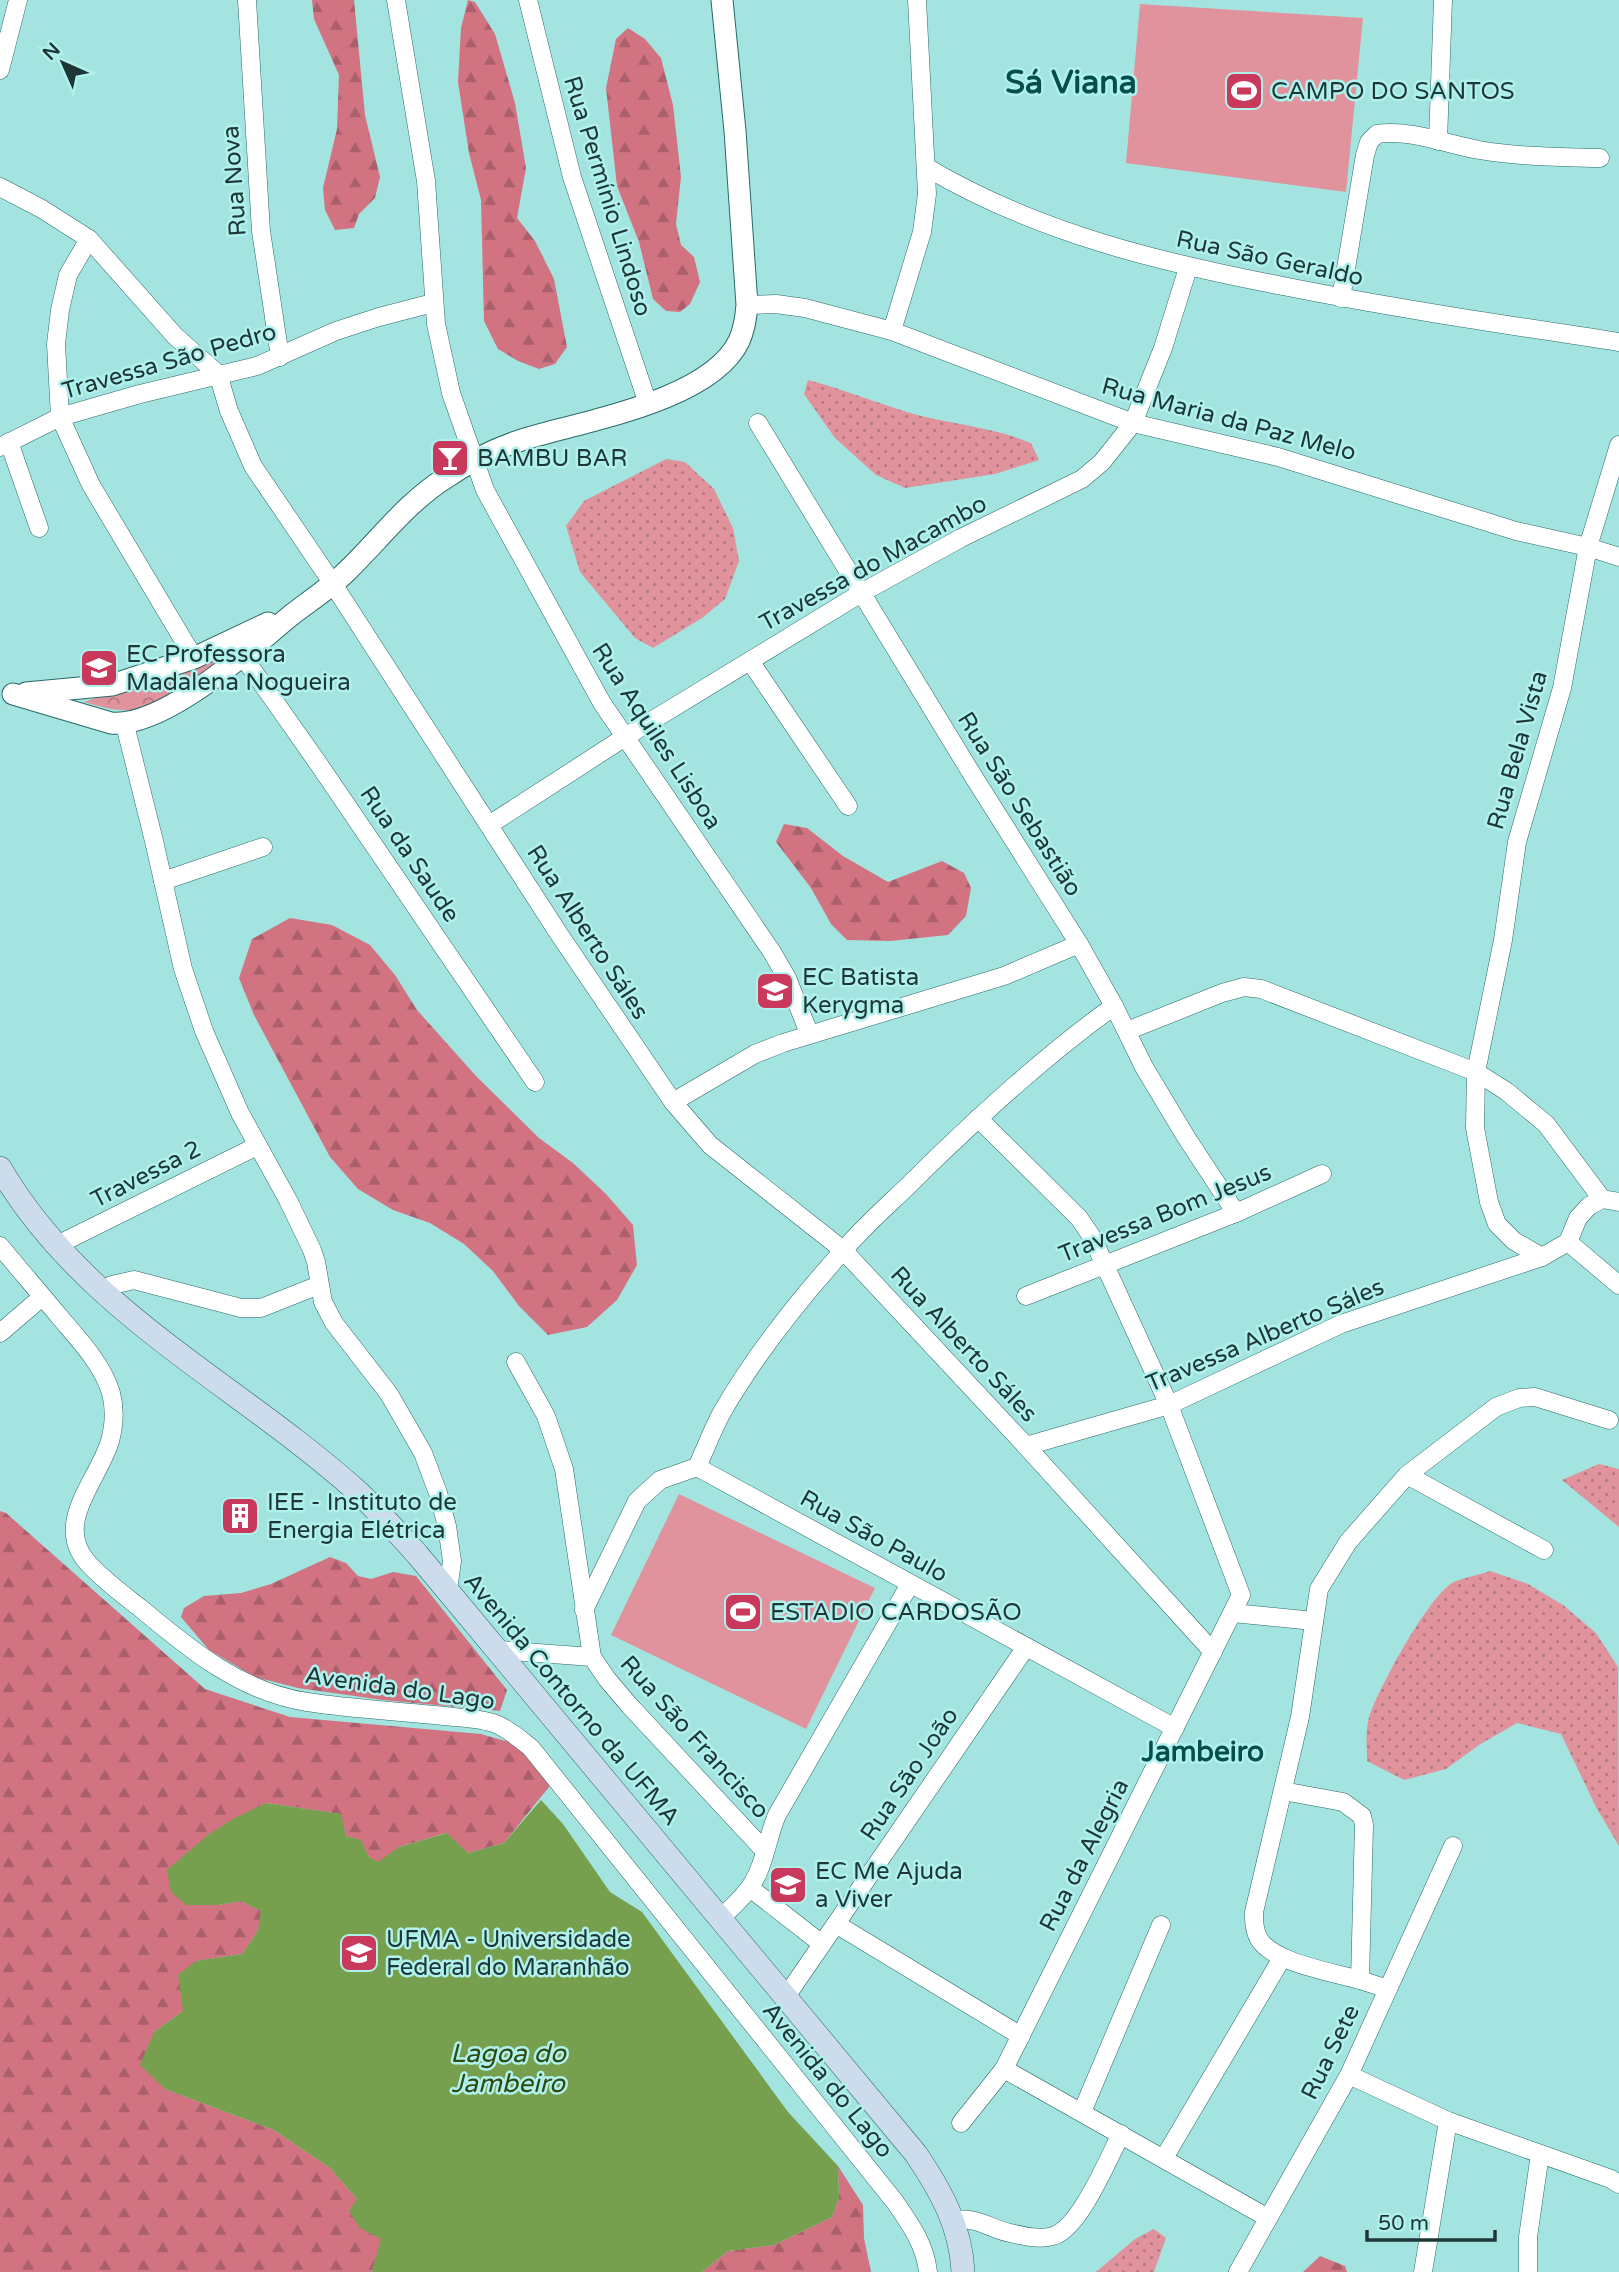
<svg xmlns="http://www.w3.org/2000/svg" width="1619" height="2272" font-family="'Varela Round',sans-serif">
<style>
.grass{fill:url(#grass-dots)}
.forest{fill:url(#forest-firs)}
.park{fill:url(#park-crowns)}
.pitch{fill:#e0939d}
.water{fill:#769f4e}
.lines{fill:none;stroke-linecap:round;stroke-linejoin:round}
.minor-casing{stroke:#2a6a67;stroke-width:19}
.tertiary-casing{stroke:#2a6a67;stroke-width:23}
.secondary-casing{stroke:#2a6a67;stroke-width:24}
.minor{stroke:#fff;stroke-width:18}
.tertiary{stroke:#fff;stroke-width:21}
.secondary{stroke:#cddced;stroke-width:23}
.labels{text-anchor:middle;stroke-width:5;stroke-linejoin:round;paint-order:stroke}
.poi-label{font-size:24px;fill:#1d3736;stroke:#b0f1ed;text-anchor:start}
.street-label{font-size:24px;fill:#1d3736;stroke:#b0f1ed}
.water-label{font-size:26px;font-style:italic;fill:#2f4a0f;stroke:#b0f1ed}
.quarter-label{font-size:28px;font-weight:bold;fill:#044f4d;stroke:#b0f1ed}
.district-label{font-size:32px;font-weight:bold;fill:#044f4d;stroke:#b0f1ed}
</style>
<defs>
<pattern id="grass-dots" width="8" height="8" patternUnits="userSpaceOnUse" patternTransform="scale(1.75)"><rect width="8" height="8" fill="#e0939d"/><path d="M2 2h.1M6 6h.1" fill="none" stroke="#b57981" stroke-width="1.8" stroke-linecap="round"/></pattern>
<pattern id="forest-firs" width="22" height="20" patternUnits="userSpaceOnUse" patternTransform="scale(1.75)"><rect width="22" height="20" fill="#d27382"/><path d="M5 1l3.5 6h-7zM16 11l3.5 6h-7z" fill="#aa5f6b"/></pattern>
<pattern id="park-crowns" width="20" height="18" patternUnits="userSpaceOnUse" patternTransform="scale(1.75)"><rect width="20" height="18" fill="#e0939d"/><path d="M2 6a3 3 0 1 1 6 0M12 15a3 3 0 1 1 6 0" fill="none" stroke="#b57981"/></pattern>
</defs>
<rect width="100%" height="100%" fill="#a3e4e0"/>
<g class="grass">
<path d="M 808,380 C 847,390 883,406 921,416 C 959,425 995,428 1031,443 L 1039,460 L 995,474 L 905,488 L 876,475 L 835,438 L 804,394 Z"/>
<polygon points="666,459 685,462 714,489 733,528 739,561 725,599 702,618 653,648 635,638 580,572 566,526 584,501"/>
<polygon points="1599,1464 1619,1469 1619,1527 1562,1480"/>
<path d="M 1490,1571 L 1528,1584 L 1563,1605 L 1596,1633 L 1618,1667 L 1619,1846 L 1596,1807 L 1561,1734 L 1517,1723 L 1479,1745 L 1446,1769 L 1404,1780 L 1367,1761 C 1367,1748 1365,1730 1369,1718 C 1377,1691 1430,1593 1454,1582 C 1465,1577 1479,1575 1490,1571 Z"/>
<polygon points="1154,2229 1166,2238 1154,2272 1096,2272 1135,2239"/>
</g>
<g class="forest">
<polygon points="312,0 354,0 365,115 380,177 375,198 359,214 354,228 335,230 325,210 323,188 337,129 339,75 314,19"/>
<polygon points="468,0 475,2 495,34 515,103 526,168 517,218 535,241 554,279 567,347 555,364 539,369 518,361 498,349 484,321 481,200 469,153 458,82 461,28"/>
<polygon points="628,28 645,39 661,58 673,105 681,177 676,224 681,245 694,257 700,282 690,304 680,312 666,311 653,299 639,242 617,186 606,88 616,39"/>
<polygon points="784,824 807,828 843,856 888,882 942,861 964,873 971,888 966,916 948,935 890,941 847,940 831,924 811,888 776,842"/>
<polygon points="290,918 332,925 370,945 395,975 417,1010 476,1076 539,1138 573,1163 606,1194 633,1225 637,1265 617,1300 587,1327 548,1335 519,1306 493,1271 464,1244 430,1223 393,1210 358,1189 330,1157 254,1015 239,978 252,939"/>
<polygon points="0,1511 6,1513 205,1689 290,1717 481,1734 513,1743 553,1782 504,1843 468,1853 446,1833 399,1847 378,1863 369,1857 360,1840 346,1836 340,1814 266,1803 186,1905 218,1905 241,1901 262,1911 258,1931 242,1954 197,1961 183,2011 154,2032 165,2089 274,2130 330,2168 357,2199 382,2239 372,2272 0,2272"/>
<polygon points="330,1557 346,1563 358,1576 371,1579 393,1572 416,1576 507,1690 500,1711 383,1700 298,1688 255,1677 209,1650 181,1617 184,1608 204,1596 241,1593 271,1584"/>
<polygon points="838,2166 863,2205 864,2238 871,2272 702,2272 728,2251 774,2245 832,2217 839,2198"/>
<polygon points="1320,2256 1345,2266 1347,2272 1303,2272"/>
</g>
<path class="park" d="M 226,653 L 228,657 C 201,675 171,703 138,709 C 121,713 101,707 84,702 Z"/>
<g class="pitch">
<polygon points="1140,4 1363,18 1346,192 1126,163"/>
<polygon points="679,1494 875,1588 806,1729 611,1635"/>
</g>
<polygon class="water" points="541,1800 563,1824 610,1892 642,1912 788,2112 838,2166 839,2198 832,2217 774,2245 728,2251 702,2272 372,2272 381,2239 360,2228 349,2211 357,2199 330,2168 274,2130 165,2089 140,2065 154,2032 183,2011 178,1975 196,1961 242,1954 258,1931 261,1911 241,1901 218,1905 186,1905 171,1892 167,1870 209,1834 233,1819 266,1803 341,1814 346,1836 361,1840 369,1857 378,1862 399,1847 447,1833 468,1853 504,1843"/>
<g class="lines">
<defs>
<g id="minor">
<polyline points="247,0 261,231 280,357"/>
<polyline points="396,0 426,181 436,324 451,393 485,490 602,703 772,952 787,978 809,1033"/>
<polyline points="528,0 572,177 648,404"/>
<polyline points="0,70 18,0"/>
<polyline points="1438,141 1443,0"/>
<path d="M 926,167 C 1037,233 1162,263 1288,287 C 1398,309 1508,325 1619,342"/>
<polyline points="0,187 42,209 89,239 175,336 218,374 229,411 253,466 333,584 559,934 673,1102 710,1145 843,1250 1026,1446 1213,1652"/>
<polyline points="89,239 68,275 60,310 56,344 60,417 91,485 194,658"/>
<path d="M 1341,298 L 1365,155 L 1369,142 L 1377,134 C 1411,129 1446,144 1479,150 C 1519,157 1559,157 1600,158"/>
<polyline points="747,305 776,304 805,308 892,331 1133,423 1278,457 1516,531 1588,547 1619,557"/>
<polyline points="892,331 922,232 927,194 917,0"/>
<polyline points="758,423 970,771 1079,944 1114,1006 1144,1067 1186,1137 1236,1213"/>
<polyline points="9,442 39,528"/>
<polyline points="0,447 60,417 140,394 257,366 336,331 379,317 433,303"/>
<polyline points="242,655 320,766 535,1082"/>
<polyline points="750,661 848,806"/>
<polyline points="125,725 154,841 183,969 204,1031 240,1113 288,1200 312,1250 316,1262 323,1302 334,1323 389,1394 423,1453 438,1493 447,1526 452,1561 448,1590"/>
<polyline points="489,825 625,737 863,592 961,538 1082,479 1102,462 1133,423 1163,348 1188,268"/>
<polyline points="163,881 263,847"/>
<polyline points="1127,1031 1222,993 1244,987 1261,989 1476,1072 1506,1091 1546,1124 1602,1199"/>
<polyline points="673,1102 755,1054 783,1043 1004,976 1079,944"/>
<polyline points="1568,1242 1619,1285"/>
<polyline points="57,1245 257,1146"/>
<path d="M 0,1246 C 19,1269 39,1292 58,1315 C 78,1339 102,1363 111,1393 C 115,1408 114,1426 110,1441 C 99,1479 53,1523 87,1562 C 102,1579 121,1593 139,1607 C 189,1649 241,1692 307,1702 C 352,1709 399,1711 444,1716 C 460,1718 481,1718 496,1724 C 510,1730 520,1739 531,1748 L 895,2202 C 911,2225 925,2245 928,2272"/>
<polyline points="1542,1257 1514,1241 1497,1224 1489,1202 1475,1128 1476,1072 1503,940 1517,842 1562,688 1588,547 1619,445"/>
<polyline points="103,1293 112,1285 134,1280 241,1308 261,1308 319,1285"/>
<polyline points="1026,1296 1236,1213 1322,1174"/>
<polyline points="0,1333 42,1297"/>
<polyline points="516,1362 546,1416 564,1469 592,1657"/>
<polyline points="1026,1446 1169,1405 1341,1324 1542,1257 1568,1242 1578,1218 1589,1206 1602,1199 1619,1202"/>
<path d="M 697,1467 C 705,1450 712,1431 721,1414 C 754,1356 798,1301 842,1252 C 867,1222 898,1197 925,1169 C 985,1111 1046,1055 1114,1006"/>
<polyline points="697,1467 1175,1728"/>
<polyline points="1407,1475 1544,1550"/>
<polyline points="584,1610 637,1501 660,1480 697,1467"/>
<polyline points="1233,1613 1314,1621"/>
<polyline points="499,1650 592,1657 607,1679 629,1705 764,1850"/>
<polyline points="1283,1791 1343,1802 1362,1816 1364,1825 1360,1980 1388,1989"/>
<polyline points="750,1888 822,1944"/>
<path d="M 720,1919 C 730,1909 742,1899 750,1887 C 764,1868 767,1838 777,1815 L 910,1584"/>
<polyline points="836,1924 1021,2036"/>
<path d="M 1360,1980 C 1333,1972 1273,1963 1259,1939 C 1254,1930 1254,1921 1254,1912 L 1300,1717 L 1319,1589 L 1348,1542 L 1407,1475 L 1496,1407 L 1519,1398 L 1535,1397 L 1609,1420"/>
<polyline points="785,1998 1026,1647"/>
<polyline points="1004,2069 1268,2218"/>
<polyline points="1349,2075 1448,2121 1611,2179 1619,2184"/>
<polyline points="1082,2112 1161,1925"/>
<polyline points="961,2123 1004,2069 1241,1595 1169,1405 1092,1237 1079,1218 978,1118"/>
<polyline points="1164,2158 1282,1958"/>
<path d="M 953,2220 C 980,2217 987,2228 1010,2233 C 1023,2236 1040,2240 1053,2236 C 1080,2228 1108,2159 1121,2134"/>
<polyline points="1238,2272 1349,2075 1453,1846"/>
<polyline points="1423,2272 1448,2121"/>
<polyline points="1528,2272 1528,2237 1540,2154"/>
</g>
<g id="tertiary">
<polyline points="26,693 112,685 194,658 268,623"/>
<path d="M 13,694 L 111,723 C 164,728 249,650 289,617 C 308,602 330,588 347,571 C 380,539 408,501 447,477 C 472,460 498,447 528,438 C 585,421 711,400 739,341 C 744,330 746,318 747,305 L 735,131 L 722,0"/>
</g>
<path id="secondary" d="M 0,1168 C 84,1312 238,1384 358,1492 C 379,1512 398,1533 417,1554 L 916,2154 C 941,2191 961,2227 963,2272"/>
</defs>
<use href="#minor" class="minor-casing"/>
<use href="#tertiary" class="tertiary-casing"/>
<use href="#secondary" class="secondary-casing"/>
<use href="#minor" class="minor"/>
<use href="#tertiary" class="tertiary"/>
<use href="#secondary" class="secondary"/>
</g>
<defs>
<symbol id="stadium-square" viewBox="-11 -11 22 22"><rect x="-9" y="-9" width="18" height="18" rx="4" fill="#c9395c" stroke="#b0f1ed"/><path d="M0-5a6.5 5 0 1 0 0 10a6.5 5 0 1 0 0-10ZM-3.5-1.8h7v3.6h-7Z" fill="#fff"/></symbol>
<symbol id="bar-square" viewBox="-11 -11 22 22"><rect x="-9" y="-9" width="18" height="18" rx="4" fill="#c9395c" stroke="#b0f1ed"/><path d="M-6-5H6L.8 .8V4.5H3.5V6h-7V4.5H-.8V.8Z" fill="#fff"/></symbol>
<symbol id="school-square" viewBox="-11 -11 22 22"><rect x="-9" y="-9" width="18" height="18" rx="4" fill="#c9395c" stroke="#b0f1ed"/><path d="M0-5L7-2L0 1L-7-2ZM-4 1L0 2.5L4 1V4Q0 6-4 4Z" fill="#fff"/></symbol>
<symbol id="building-square" viewBox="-11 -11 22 22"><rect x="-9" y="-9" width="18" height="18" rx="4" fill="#c9395c" stroke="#b0f1ed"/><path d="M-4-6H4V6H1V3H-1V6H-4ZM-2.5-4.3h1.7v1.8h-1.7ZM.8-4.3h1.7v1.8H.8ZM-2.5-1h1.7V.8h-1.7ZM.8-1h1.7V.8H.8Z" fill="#fff"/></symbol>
<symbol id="university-square" viewBox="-11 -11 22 22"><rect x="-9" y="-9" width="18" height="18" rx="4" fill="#c9395c" stroke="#b0f1ed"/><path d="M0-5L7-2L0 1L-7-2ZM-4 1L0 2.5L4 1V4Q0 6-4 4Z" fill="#fff"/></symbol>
</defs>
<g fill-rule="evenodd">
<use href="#stadium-square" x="1222" y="69" width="44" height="44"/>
<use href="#bar-square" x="428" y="436" width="44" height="44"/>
<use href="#school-square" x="77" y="646" width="44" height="44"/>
<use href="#school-square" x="753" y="969" width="44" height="44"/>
<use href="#building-square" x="218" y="1494" width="44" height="44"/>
<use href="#stadium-square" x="721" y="1590" width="44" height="44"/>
<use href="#school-square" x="766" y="1863" width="44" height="44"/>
<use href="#university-square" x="337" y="1931" width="44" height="44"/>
</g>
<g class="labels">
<g class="poi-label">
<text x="1271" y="99">CAMPO DO SANTOS</text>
<text x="477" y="466">BAMBU BAR</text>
<text x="126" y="662">EC Professora<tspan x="126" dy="28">Madalena Nogueira</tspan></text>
<text x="802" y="985">EC Batista<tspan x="802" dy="28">Kerygma</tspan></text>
<text x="267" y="1510">IEE - Instituto de<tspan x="267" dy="28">Energia Elétrica</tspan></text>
<text x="770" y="1620">ESTADIO CARDOSÃO</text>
<text x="815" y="1879">EC Me Ajuda<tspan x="815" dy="28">a Viver</tspan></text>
<text x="386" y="1947">UFMA - Universidade<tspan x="386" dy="28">Federal do Maranhão</tspan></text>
</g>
<g class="street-label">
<text transform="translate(234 181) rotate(-94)" y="8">Rua Nova</text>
<text transform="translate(608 196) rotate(73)" y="8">Rua Permínio Lindoso</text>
<text transform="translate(1270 258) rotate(12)" y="8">Rua São Geraldo</text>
<text transform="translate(169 361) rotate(-16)" y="8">Travessa São Pedro</text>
<text transform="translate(1229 419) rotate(15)" y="8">Rua Maria da Paz Melo</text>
<text transform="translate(873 563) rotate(-29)" y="8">Travessa do Macambo</text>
<text transform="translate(657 736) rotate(57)" y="8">Rua Aquiles Lisboa</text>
<text transform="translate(1517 750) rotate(-74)" y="8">Rua Bela Vista</text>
<text transform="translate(1020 804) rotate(58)" y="8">Rua São Sebastião</text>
<text transform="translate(410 854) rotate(56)" y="8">Rua da Saude</text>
<text transform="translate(588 932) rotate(57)" y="8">Rua Alberto Sáles</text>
<text transform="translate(146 1174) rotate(-27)" y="8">Travessa 2</text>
<text transform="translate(1165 1213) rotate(-22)" y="8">Travessa Bom Jesus</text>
<text transform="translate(1265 1335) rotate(-23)" y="8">Travessa Alberto Sáles</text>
<text transform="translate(964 1344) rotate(47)" y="8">Rua Alberto Sáles</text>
<text transform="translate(874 1536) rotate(29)" y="8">Rua São Paulo</text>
<text transform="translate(400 1688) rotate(8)" y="8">Avenida do Lago</text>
<text transform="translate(572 1699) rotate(50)" y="8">Avenida Contorno da UFMA</text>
<text transform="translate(695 1737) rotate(48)" y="8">Rua São Francisco</text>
<text transform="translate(909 1774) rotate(-56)" y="8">Rua São João</text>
<text transform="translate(1084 1855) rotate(-63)" y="8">Rua da Alegria</text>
<text transform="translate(1330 2052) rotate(-64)" y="8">Rua Sete</text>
<text transform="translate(828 2080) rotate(51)" y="8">Avenida do Lago</text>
</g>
<g class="water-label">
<text x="508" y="2062">Lagoa do<tspan x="508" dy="30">Jambeiro</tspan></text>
</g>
<g class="quarter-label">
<text x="1203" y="1761">Jambeiro</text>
</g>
<g class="district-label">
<text x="1071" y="93">Sá Viana</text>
</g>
</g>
<g transform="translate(63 63) rotate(315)" stroke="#b0f1ed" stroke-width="5" paint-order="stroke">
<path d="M0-5L12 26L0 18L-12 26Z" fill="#1d3736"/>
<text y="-10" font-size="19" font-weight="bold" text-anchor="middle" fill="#1d3736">N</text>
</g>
<path d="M1367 2230v10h128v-10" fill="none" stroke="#1d3736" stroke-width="3.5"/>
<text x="1378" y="2230" font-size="21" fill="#1d3736" stroke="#b0f1ed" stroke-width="5" paint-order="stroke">50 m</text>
</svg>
